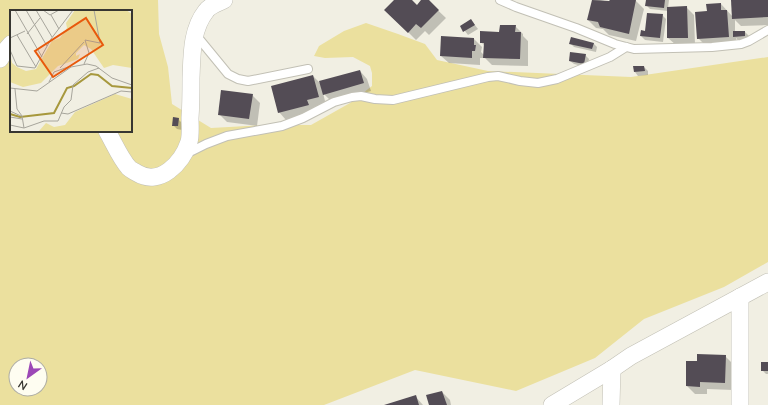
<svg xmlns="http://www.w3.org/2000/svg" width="768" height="405" font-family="'Nunito Sans',sans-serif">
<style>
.green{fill:#ebe09e;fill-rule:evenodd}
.shadow{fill:#0003}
.building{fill:#534c55}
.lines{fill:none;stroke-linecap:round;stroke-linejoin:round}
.service-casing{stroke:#c2c0b5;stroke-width:10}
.minor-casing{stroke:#c2c0b5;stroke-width:18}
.service{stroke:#fff;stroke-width:8}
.minor{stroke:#fff;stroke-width:17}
.inset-river{fill:none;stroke:#a7983d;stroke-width:2}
.inset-road{fill:none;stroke:#a7a59c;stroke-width:1}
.view{fill:#e8590c;fill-opacity:0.15;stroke:#e8590c;stroke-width:2}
.inset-edge{fill:none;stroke:#373631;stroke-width:2}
</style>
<rect width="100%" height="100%" fill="#f1efe3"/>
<path class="green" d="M 0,0 L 158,0 L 159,34 L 168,67 L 172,104 L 211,128 L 267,125 L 311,125 L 350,103 L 372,86 L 372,73 L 370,66 L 353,57 L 325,58 L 314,56 L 319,46 L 344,31 L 366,23 L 398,34 L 425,44 L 437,60 L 488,71 L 631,77 L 768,57 L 768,262 L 724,287 L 644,319 L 595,358 L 516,391 L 415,370 L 324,405 L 0,405 ZM 11,11 L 131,11 L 131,131 L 11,131 ZM 16,365 L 40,365 L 40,389 L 16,389 Z"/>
<g class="shadow">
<polygon points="395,0 410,0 417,6 423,0 427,0 446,18 429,35 425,31 416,40 386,10"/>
<polygon points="593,0 600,0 609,2 611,0 630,0 636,1 644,9 636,41 609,35 603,29 596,28 588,20"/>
<polygon points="647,0 669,0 668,8 686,7 694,15 695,45 676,45 668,38 668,11 650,9 646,5"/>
<polygon points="732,0 768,0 768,25 741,26 735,20 735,32 745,32 749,36 749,40 738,40 736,38 736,44 706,46 698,38 708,12 721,4 733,17"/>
<polygon points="662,15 666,19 663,42 645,40 641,36"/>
<polygon points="471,20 478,29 468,35 461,26"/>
<polygon points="515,26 523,34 523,36 528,41 528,66 492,65 483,56 483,58 480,58 480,65 449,63 441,56 474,39 482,47 481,52 484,55 485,46 481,42"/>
<polygon points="570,43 593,43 597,47 596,52 574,47"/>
<polygon points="585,55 589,59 587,67 574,64 570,61"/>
<polygon points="644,67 648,71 648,75 638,76 635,72"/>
<polygon points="360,71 367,79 371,91 332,102 323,93 326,105 314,107 316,112 286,120 279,112 313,76 322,85"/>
<polygon points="252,95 260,103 257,126 227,122 219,114"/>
<polygon points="178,119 182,123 182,130 177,129 173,125"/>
<polygon points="725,356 733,364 733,390 707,389 707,394 695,394 687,386 698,362"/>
<polygon points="768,363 768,374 766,374 762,370"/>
<polygon points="442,392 450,400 451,405 430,405"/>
<polygon points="415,396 423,405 386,405"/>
</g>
<g class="building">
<polygon points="394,0 412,0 417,5 421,0 429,0 439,10 421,28 416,24 408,33 384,10"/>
<polygon points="592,0 609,1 610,0 636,0 629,34 600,27 598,22 587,20"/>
<polygon points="646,0 665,0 664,8 645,6"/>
<polygon points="731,0 768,0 768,17 732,19"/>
<polygon points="721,3 721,10 727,10 729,37 697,39 695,12 707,11 706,4"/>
<polygon points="687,6 688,38 667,38 667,7"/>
<polygon points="647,13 663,14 660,38 640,36 641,30 645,31"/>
<polygon points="471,19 475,25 463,32 460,26"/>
<polygon points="500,25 516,25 515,32 521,32 520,59 483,58 484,43 480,43 480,31 499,32"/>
<polygon points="733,31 745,31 745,36 733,37"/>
<polygon points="441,36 474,38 474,45 476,45 475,51 472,51 472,58 440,56"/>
<polygon points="571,37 594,43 592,49 569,44"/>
<polygon points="570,52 586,54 584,64 569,61"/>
<polygon points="633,66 644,66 645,71 634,72"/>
<polygon points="360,70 364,83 323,95 319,81"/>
<polygon points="313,75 319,97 307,100 309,105 278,113 271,86"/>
<polygon points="221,90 253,94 249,119 218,115"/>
<polygon points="173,117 179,118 178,126 172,126"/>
<polygon points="697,354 726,355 725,383 700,382 700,387 686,386 686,361 697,361"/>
<rect x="761" y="362" width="7" height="9"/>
<polygon points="442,391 447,405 429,405 426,395"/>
<polygon points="416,395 419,405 384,405"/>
</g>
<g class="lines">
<defs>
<g id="service">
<polyline points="500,0 516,7 576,28 615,44 634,49 712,47 741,44 749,41 768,30"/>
<polyline points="196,35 228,74 238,79 248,81 308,69"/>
<polyline points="186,151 192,151 206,144 227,136 282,126 303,118 334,102 352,97 361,96 375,99 393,100 488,77 498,76 520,81 538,83 557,79 610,57 626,47"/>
</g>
<g id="minor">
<polyline points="0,59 4,52 11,44"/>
<path d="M 107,131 C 114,143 120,158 129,168 C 131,170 134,171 137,173 C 160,187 182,163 189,142 C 191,135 190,125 190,118 C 191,105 191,91 191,78 C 192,56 191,30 206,11 C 209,6 218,3 224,0"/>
<polyline points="740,297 740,405"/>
<polyline points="552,405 612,369 631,356 768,282"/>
<polyline points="611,405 612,369"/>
</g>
</defs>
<use href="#service" class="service-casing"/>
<use href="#minor" class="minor-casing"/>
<use href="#service" class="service"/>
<use href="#minor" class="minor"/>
</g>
<g transform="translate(10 10)">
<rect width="122" height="122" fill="#f1efe3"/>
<path d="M 65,0 L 116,0 L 122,4 L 122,58 L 103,55 L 94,58 L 81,39 L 74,35 L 66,43 L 66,46 L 70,44 L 68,49 L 48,56 L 31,73 L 13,77 L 0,72 L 0,43 L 2,53 L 7,57 L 16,61 L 26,59 L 42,31 L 50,28 L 57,18 L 56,13 ZM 105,84 L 122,89 L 122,122 L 29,121 L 36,113 L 44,117 L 55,115 L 65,102 Z" fill="#ebe09e"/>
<path class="inset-river" d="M 0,104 L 10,107 L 44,103 L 57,78 L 64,76 L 81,64 L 88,65 L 102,76 L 122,78"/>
<path class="inset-road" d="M 5,0 L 32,47M 16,0 L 37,36M 26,0 L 42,27M 33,0 L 40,5 L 49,0M 41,5 L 49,19M 17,24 L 30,8M 7,25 L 26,57M 0,28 L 15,21M 0,40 L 7,56 L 25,58 L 41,29 L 63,0M 74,54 L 79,43 L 75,30 L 90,33 L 84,0M 50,58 L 74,32M 39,72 L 44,62 L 61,56M 0,78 L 27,81 L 61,57 L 77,54 L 86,56 L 102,68 L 122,75M 5,79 L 7,99 L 12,106 L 14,118M 0,101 L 11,106M 51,103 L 58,104 L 111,81 L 122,82M 0,107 L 12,109M 0,115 L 14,118 L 34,111 L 48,111 L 54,97 L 61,90 L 63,75 L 78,62 L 89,58"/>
<path class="view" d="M 76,8 L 93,35 L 43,67 L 25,41 Z"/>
<rect width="122" height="122" class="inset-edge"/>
</g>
<g transform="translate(28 377) rotate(213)"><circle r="19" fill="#fefdf1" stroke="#aeada4"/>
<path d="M0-3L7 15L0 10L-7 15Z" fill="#9c48b6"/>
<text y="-6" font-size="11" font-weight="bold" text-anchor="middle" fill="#373631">N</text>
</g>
</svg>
